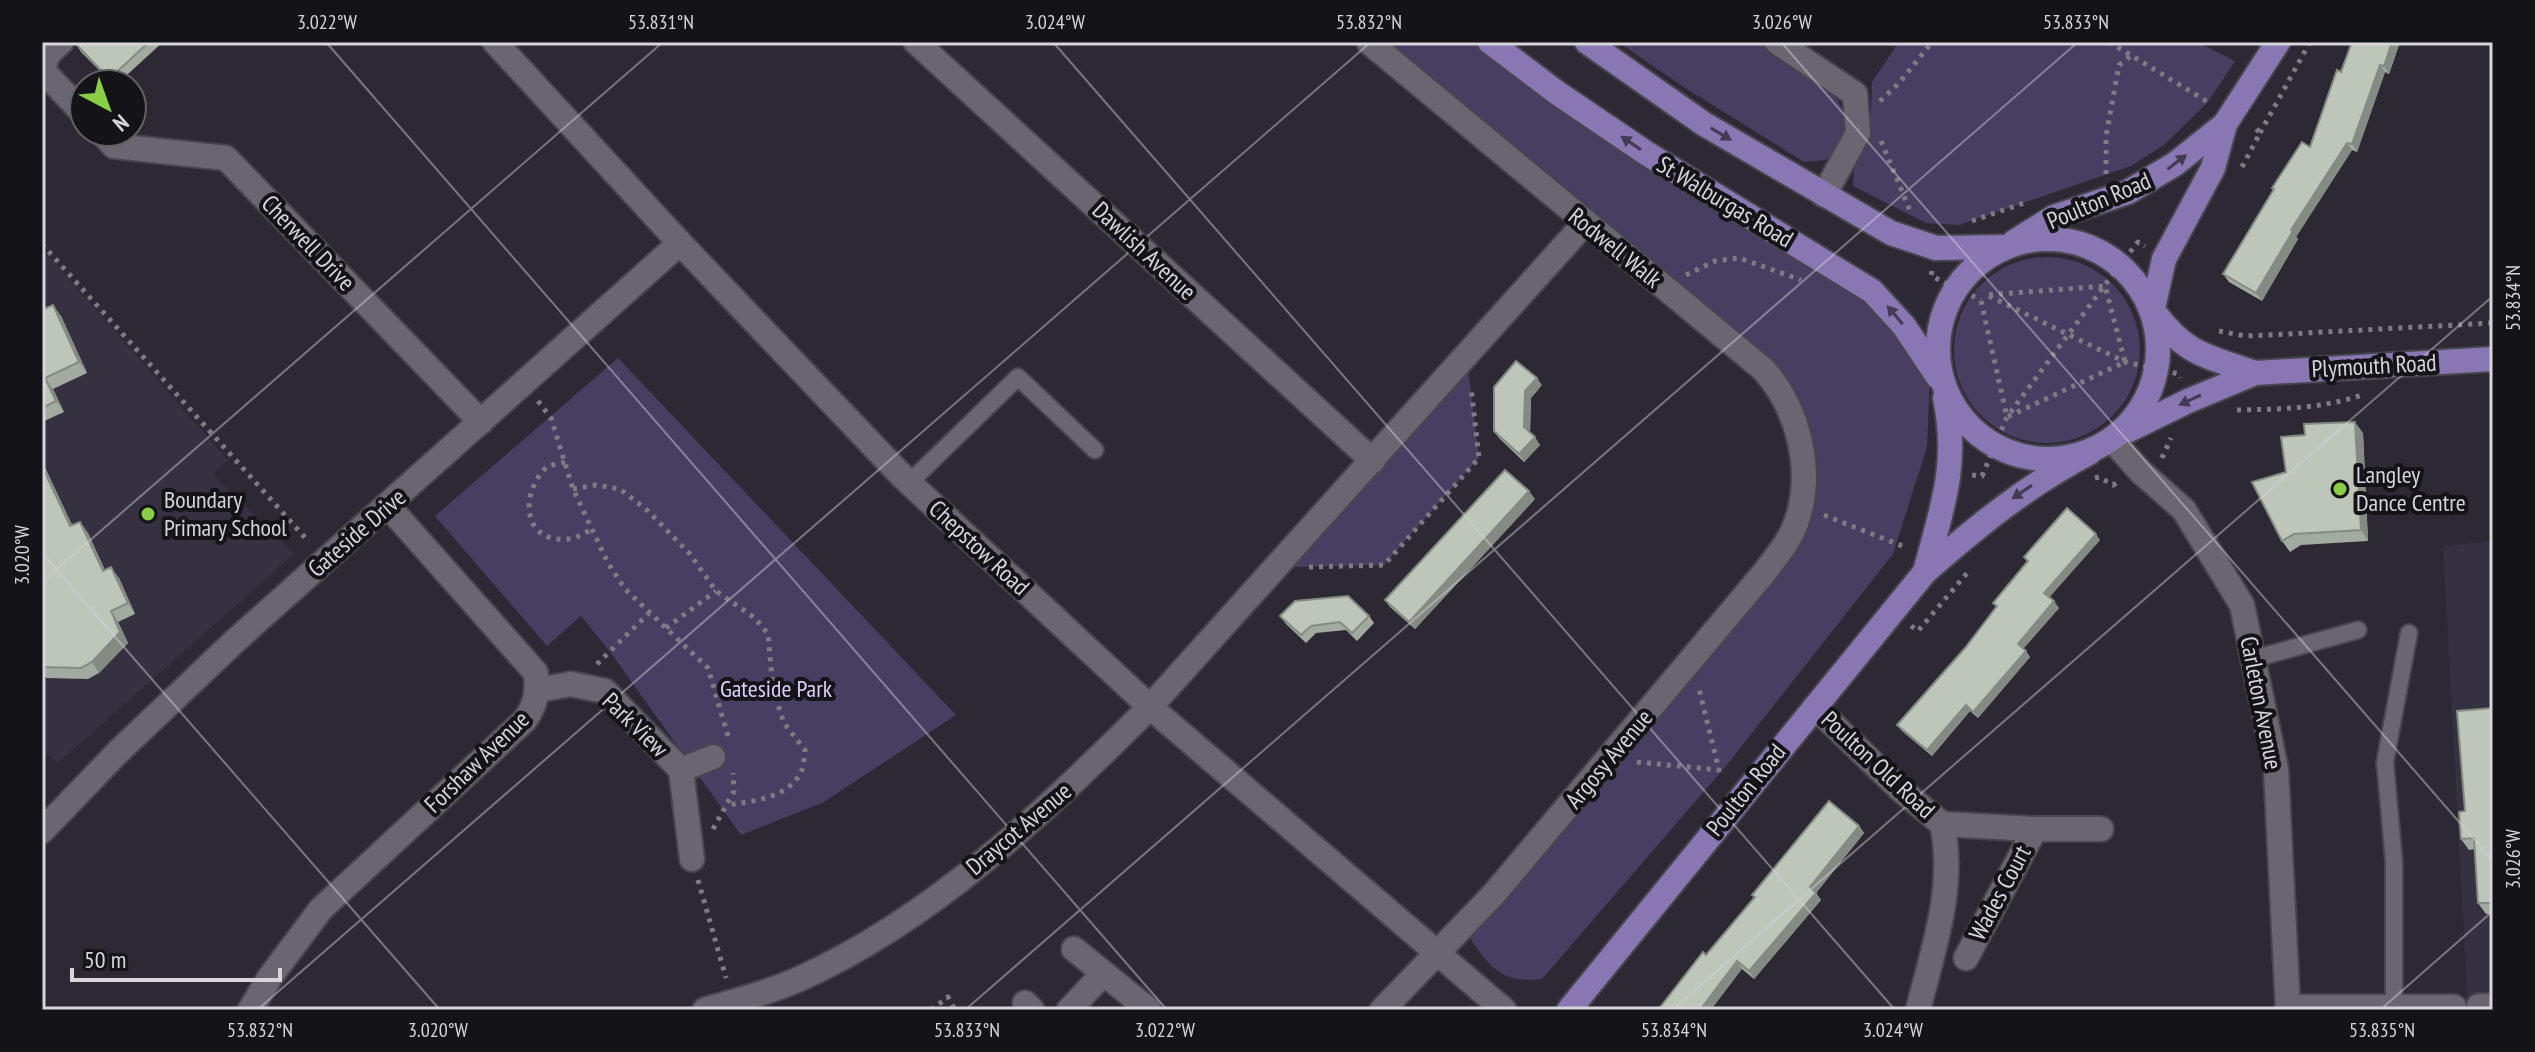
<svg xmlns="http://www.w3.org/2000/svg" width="2535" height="1052" font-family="'PT Sans Narrow',sans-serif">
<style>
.built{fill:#353141}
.green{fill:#483e62}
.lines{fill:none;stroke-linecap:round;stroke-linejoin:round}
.lane-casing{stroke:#47454d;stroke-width:20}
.street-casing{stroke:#47454d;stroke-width:28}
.primary-casing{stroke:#47454d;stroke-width:28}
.path{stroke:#7e7b84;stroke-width:5;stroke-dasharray:4 6;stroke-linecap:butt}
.lane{stroke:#696672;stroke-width:16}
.street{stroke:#696672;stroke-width:24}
.primary{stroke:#8977b3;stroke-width:24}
.wall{fill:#a3aa9f}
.shaded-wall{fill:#858b82}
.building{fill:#bec6b9;stroke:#858b82;stroke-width:2}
.oneway{fill:#433b55}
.ticks{fill:none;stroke:#d7d5dc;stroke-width:2;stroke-opacity:0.45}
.poi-dot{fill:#8ace47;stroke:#141317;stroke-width:3}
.labels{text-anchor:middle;stroke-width:8;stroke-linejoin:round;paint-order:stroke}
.street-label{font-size:24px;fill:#d7d5dc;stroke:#141317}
.poi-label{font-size:24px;fill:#d7d5dc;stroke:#141317;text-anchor:start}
.park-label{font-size:24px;fill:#dcd0fd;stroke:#141317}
.neatline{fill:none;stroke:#d7d5dc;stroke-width:3}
.ticks-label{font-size:20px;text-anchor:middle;fill:#d7d5dc}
</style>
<rect width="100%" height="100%" fill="#2c2934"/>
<g class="built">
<polygon points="42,248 228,460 213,474 294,554 58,763 42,750"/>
<polygon points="2493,541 2493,1010 2468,1010 2443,546"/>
</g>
<g class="green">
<path d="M 1375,42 L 1490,42 L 1859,282 L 1930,376 L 1927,447 L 1893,554 L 1726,766 L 1542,979 C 1497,985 1486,961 1463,928 L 1494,894 L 1801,508 L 1776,384 Z"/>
<polygon points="1618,42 1762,42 1836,98 1848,119 1845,144 1826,160 1804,162 1682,86"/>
<polygon points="1899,42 2197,42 2235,61 2208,102 2164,145 2131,166 1959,225 1926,223 1853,186 1854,166 1871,110 1872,82"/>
<circle cx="2047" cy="350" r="93"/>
<polygon points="618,358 956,715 824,802 741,835 611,653 581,616 547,646 435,516"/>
<polygon points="1468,367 1479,458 1384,565 1291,567"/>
</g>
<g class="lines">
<defs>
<g id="lane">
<polyline points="909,483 1018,377 1095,450"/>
<polyline points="2253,659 2358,630"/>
<polyline points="2394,1007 2394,862 2385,762 2409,633"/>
</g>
<g id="street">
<polyline points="61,42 47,55 43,71 84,114"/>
<polyline points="495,42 680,243 902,476 1150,707 1504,1010"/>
<polyline points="916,42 1373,461"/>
<path d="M 1369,42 L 1763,369 C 1798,407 1814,470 1797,520 C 1791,540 1776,557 1764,573 L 1494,894 L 1382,1010"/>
<polyline points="1777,42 1855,94 1858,133 1824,195"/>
<polyline points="101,132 114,146 226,158 481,422"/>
<polyline points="2114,442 2140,471 2184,510 2242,605 2276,769 2288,1010"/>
<polyline points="538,690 571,684 605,691 681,770 692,859"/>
<path d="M 1815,707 L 1901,790 L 1942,824 C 1956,886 1933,950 1918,1010"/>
<polyline points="681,770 713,757"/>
<polyline points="1942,824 2035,829 2101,829"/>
<polyline points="42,831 119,751 235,641 680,243"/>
<polyline points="1074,949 1149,1010"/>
<polyline points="1966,958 2035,829"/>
<polyline points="1025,1003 1032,1010"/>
<polyline points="2479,1006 2493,1006"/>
<polyline points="2288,1007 2454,1007"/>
<path d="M 250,1010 L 270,977 L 321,909 L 525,720 C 536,704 538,692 536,673 L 388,506"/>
<path d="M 705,1010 C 735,1001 768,993 797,980 C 934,919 1045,811 1150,707 L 1585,223"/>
<polyline points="1069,1010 1103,974"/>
</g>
<g id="primary">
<polyline points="1490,42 1556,92 1646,153 1872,291 1904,326 1938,377"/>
<polyline points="1587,42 1704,124 1891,233 1936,248 2002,247"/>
<circle cx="2048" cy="349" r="110"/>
<polyline points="2014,242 2054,217 2128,192 2175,164 2225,124 2278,42"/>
<polyline points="2153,308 2164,259 2213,168 2225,124"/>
<path d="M 2154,312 C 2186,355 2206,356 2255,373"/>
<polyline points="2129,430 2188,401 2255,373 2493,359"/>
<path d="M 1925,572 C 1942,508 1959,464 1945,398"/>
<path d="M 1569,1010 L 1925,572 C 1980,524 2025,487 2089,453"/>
</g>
</defs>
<use href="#lane" class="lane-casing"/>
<use href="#street" class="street-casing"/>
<use href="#primary" class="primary-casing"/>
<g class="path">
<polyline points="2109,42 2208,102"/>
<polyline points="1880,101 1900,82 1932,42"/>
<polyline points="2260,133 2310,42"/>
<polyline points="1881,141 1911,213"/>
<polyline points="2242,167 2260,133 2253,125"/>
<polyline points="2106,174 2106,136 2119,65 2132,55"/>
<polyline points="1972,221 2027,202"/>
<polyline points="42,244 309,542"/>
<polyline points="1932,271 1931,276 1981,300"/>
<polyline points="1686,275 1715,261 1739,258 1801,280"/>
<polyline points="1989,296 2125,362 2179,374 2180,378"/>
<polyline points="1981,301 2007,417 2125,362 2105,286 1987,295"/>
<polyline points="2219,331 2245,336 2268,335 2493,323"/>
<polyline points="538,401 551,418 573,489 608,563 625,589 708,668 728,736"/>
<path d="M 2237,410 C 2281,409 2322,409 2365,394"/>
<polyline points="2162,458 2171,438"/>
<path d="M 565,462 C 559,464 551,464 546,468 C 541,471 538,478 535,483 C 521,511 532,543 568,539 C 577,538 585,533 592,529"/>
<polyline points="1972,475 1982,476 2007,417 2119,266 2138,242 2145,246"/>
<polyline points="2095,478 2099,477 2113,485 2118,482"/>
<path d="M 573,489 L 596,485 L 620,489 L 648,511 L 690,554 L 716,591 L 755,618 L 768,634 L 773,690 L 784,723 L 805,750 C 804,756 804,764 802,770 C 790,798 753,801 728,805"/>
<polyline points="1824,515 1905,547"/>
<polyline points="1309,567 1384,565 1479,458 1471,387"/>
<polyline points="1911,626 1918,631 1968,572"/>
<polyline points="666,628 716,591"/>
<polyline points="597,664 649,613"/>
<polyline points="1637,762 1719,770 1699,689"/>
<polyline points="713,829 734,791 733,773"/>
<polyline points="698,880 726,978"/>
<polyline points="931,1010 948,997 955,1010"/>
</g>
<use href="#lane" class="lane"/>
<use href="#street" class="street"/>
<use href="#primary" class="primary"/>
</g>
<g class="wall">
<polygon points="79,42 163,42 117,84 113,84 81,52 76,44"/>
<polygon points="2352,42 2400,42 2389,74 2385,72 2357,152 2352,150 2296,237 2298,239 2262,301 2229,282 2223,274 2273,190 2272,188 2310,147"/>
<polygon points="42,310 61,316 87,373 53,389 64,412 42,422"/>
<polygon points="1542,385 1531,398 1530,432 1540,445 1524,462 1499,438 1494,431"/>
<polygon points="2363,433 2368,541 2301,545 2290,552 2282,541 2286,472"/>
<polygon points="42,461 72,525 80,522 88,533 105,570 119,578 135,614 118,622 128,643 99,673 88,679 46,678 42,672"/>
<polygon points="1535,499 1415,629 1390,607 1385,600"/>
<polygon points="2100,540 2049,597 2059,608 2023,649 2030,657 1978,718 1970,711 1932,756 1902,731 1897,725 1965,648 1996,607 1993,603 2027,562 2024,557"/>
<polygon points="1280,616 1369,616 1374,623 1357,641 1346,630 1316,633 1306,643 1286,624"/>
<polygon points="2493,708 2493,914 2486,914 2478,903 2475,849 2469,850 2461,839 2465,811"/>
<polygon points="1859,826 1864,833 1816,893 1821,900 1754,979 1742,969 1706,955 1754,898 1752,895"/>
</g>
<g class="shaded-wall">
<polygon points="2392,42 2400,42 2389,74 2384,66"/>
<polygon points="2380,65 2385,72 2357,152 2352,144"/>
<polygon points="2347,143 2352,150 2296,237 2298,239 2262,301 2256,293 2291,230"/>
<polygon points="53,305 61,316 87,373 79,362"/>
<polygon points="45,378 53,389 64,412 56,401"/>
<polygon points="1537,378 1542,385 1531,398 1530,435 1524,427 1525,391"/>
<polygon points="2355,422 2363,433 2368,541 2361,530"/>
<polygon points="1535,437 1540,445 1524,462 1519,454"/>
<polygon points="42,461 78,538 70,526 42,466"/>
<polygon points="1529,491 1535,499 1415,629 1409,622"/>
<polygon points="80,522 88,533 110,582 103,571"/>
<polygon points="2096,534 2100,540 2048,599 2044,593"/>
<polygon points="111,567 119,578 135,614 128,603"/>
<polygon points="2054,601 2059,608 2022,650 2018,644"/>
<polygon points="111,611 118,622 128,643 99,673 92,662"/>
<polygon points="2026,651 2030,657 1978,718 1973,712"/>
<polygon points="1966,705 1970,711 1932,756 1927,750"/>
<polygon points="1859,826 1864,833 1816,893 1821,900 1754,979 1749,971 1810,887"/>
<polygon points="1737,961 1742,969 1711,1010 1700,1010"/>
</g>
<g class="building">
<polygon points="79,42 149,42 109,79 76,44"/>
<polygon points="2352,42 2392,42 2384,66 2380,65 2352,144 2347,143 2291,230 2293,231 2256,293 2223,274 2274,189 2272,188 2302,142 2310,147 2337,70 2341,72"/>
<polygon points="53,305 79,362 45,378 56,401 42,408 42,310"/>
<polygon points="1516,361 1537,378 1525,391 1524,427 1535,437 1519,454 1494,431 1494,387"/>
<polygon points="2355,422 2361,530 2294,534 2282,541 2252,482 2286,472 2281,437 2305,435 2304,424"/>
<polygon points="42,466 70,526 80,522 103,571 111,567 128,603 111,611 120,632 92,662 81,668 42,667"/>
<polygon points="1505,470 1529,491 1409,622 1385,600"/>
<polygon points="2067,508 2096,534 2044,593 2054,601 2018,644 2026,651 1973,712 1966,705 1927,750 1897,725 1965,648 1997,606 1993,603 2028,561 2024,557"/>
<polygon points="1348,596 1369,616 1352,633 1340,622 1311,626 1301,635 1280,616 1295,601"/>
<polygon points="2493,708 2493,903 2478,903 2474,838 2461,839 2459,812 2465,811 2457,711"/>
<polygon points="1829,801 1859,826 1810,887 1816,893 1749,971 1737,961 1700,1010 1658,1010 1703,952 1706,955 1755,897 1752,895"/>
</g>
<defs><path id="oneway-solid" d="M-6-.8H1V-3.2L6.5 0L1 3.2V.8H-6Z" transform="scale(2)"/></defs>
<g class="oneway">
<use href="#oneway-solid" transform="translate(1721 134) rotate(31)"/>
<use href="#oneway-solid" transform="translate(1631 143) rotate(-146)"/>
<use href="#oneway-solid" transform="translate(2177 162) rotate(-37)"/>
<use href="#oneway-solid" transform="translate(1895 315) rotate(-130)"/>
<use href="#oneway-solid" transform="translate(2190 400) rotate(155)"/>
<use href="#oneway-solid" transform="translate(2022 492) rotate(146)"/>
</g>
<path class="ticks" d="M 326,42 L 1167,1010M 1053,42 L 1895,1010M 1781,42 L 2493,861M 42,553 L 440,1010M 42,582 L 663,42M 257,1010 L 1371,42M 965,1010 L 2078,42M 1672,1010 L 2493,296M 2380,1010 L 2493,911"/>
<g class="poi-dot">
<circle cx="2340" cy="489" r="8"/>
<circle cx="148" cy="514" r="8"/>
</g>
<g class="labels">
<g class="street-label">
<text transform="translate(2099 201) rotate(-23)" y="8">Poulton Road</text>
<text transform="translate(1725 202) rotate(31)" y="8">St Walburgas Road</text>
<text transform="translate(308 243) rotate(46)" y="8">Cherwell Drive</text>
<text transform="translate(1615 248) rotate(39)" y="8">Rodwell Walk</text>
<text transform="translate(1144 251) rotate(43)" y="8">Dawlish Avenue</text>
<text transform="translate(2374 366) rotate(-3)" y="8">Plymouth Road</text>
<text transform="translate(357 533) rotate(-41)" y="8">Gateside Drive</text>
<text transform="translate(979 548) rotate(43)" y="8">Chepstow Road</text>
<text transform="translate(2261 703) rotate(79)" y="8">Carleton Avenue</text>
<text transform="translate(635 725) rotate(44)" y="8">Park View</text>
<text transform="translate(1609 759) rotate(-50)" y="8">Argosy Avenue</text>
<text transform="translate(477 762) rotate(-44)" y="8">Forshaw Avenue</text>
<text transform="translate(1878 765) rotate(43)" y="8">Poulton Old Road</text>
<text transform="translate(1746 790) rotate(-51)" y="8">Poulton Road</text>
<text transform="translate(1019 829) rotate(-40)" y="8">Draycot Avenue</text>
<text transform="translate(2000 893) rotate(-62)" y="8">Wades Court</text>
</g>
<g class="poi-label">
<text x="2356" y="483">Langley<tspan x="2356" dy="28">Dance Centre</tspan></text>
<text x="164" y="508">Boundary<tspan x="164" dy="28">Primary School</tspan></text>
</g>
<g class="park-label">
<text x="776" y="697">Gateside Park</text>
</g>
</g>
<rect width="2535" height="1052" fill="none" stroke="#141317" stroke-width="88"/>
<g transform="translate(108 108) rotate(139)"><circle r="38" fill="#141317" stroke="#626166" stroke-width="2"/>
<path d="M0-6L14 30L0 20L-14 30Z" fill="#8ace47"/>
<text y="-12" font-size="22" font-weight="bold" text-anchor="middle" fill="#d7d5dc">N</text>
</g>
<path d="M72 968v12h208v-12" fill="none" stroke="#d7d5dc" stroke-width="4"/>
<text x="84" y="968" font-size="24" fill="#d7d5dc" stroke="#141317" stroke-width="6" paint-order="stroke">50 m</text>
<rect x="44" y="44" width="2447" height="964" class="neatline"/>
<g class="ticks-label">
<text x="327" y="29">3.022°W</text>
<text x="661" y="29">53.831°N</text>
<text x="1055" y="29">3.024°W</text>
<text x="1369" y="29">53.832°N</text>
<text x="1782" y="29">3.026°W</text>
<text x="2076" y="29">53.833°N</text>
<text transform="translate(2513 298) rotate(-90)" y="7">53.834°N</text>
<text transform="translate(22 555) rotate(-90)" y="7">3.020°W</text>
<text transform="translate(2513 859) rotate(-90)" y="7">3.026°W</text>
<text x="260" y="1037">53.832°N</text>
<text x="438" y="1037">3.020°W</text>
<text x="967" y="1037">53.833°N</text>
<text x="1165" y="1037">3.022°W</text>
<text x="1674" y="1037">53.834°N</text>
<text x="1893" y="1037">3.024°W</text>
<text x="2382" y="1037">53.835°N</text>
</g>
</svg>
